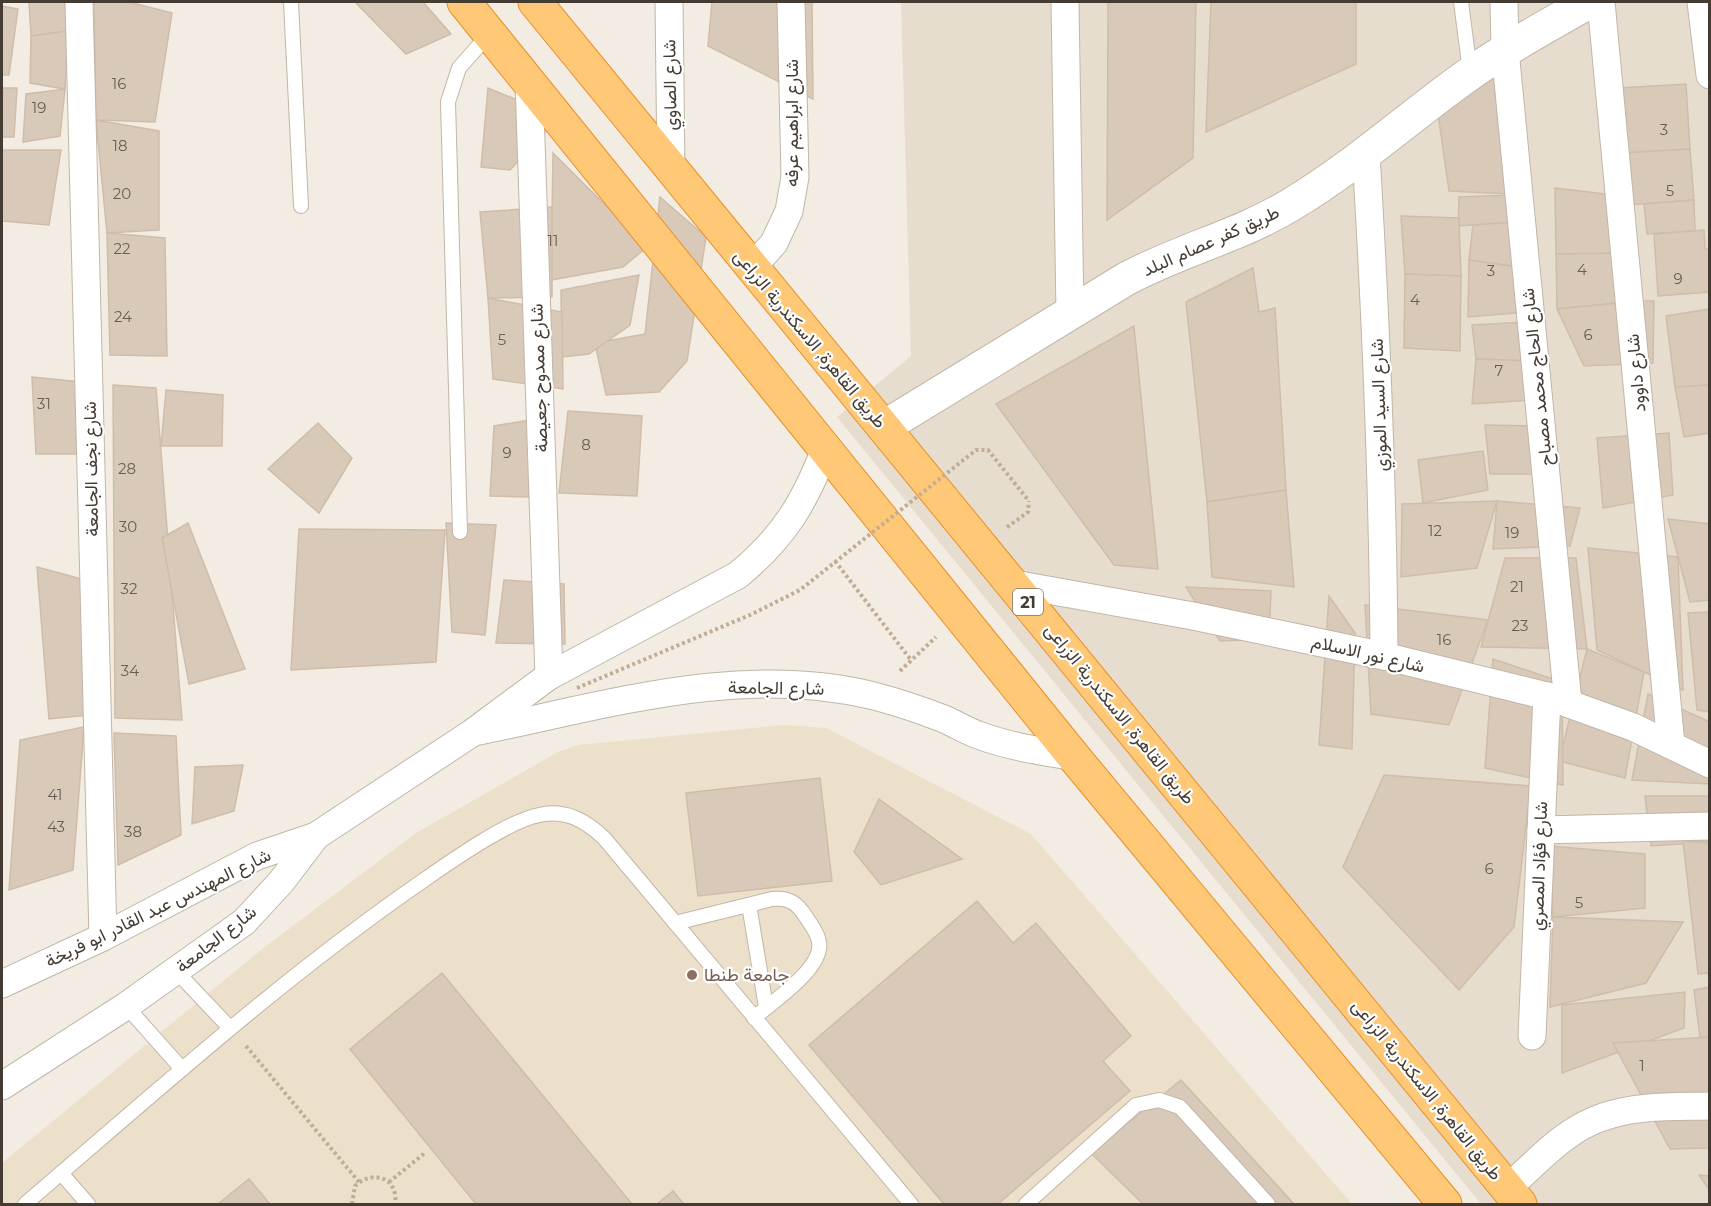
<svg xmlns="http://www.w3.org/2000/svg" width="1711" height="1206" font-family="Montserrat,Vazirmatn,sans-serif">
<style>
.residential{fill:#e7ddcf}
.education{fill:#ede0ca}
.building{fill:#d8c9b9;stroke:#d0bda9;stroke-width:1.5}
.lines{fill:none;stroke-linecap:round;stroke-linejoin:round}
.service-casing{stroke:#c1b6a7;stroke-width:16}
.minor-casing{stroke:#c1b6a7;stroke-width:29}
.tertiary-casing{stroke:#c1b6a7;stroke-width:35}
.trunk-casing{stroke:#e98f25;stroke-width:35}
.path{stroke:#c1ad94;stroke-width:4;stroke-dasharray:3 3;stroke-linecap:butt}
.service{stroke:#fff;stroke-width:14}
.minor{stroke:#fff;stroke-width:27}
.tertiary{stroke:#fff;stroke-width:33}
.trunk{stroke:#ffc877;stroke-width:33}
.path-bridge{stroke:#c1ad94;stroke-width:4;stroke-dasharray:3 3;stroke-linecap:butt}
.education-dot{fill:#8d6e63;stroke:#fff;stroke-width:2}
.labels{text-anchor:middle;stroke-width:4.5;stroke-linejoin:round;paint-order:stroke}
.number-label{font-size:15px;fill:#695e54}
.shield{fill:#fff;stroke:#7c7670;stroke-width:1.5}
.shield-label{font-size:16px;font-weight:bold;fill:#443b32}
.street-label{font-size:18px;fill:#443b32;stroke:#fff}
.education-label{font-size:18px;fill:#785e54;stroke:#fff;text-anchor:start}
</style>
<rect width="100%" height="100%" fill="#f2ece2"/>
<polygon class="residential" points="901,2 1709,2 1709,1204 1481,1204 837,417 911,356"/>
<polygon class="education" points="784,725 826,728 1031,834 1352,1204 2,1204 2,1163 261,950 416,833 558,752 578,745"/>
<g class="building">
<polygon points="29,2 68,2 68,31 31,36"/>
<polygon points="94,2 129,2 172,13 155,122 96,120"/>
<polygon points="355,2 423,2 451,34 406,54"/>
<polygon points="712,2 812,2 813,99 708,46"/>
<polygon points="1108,2 1196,2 1193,158 1107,220"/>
<polygon points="1211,2 1356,2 1356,64 1206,132"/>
<polygon points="2,6 18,9 9,75 2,75"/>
<polygon points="68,31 65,89 30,83 31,36"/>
<polygon points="1495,69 1510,194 1449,191 1437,107"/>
<polygon points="1686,84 1690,149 1623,153 1619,88"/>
<polygon points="2,88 17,88 14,137 2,137"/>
<polygon points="488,88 559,117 510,170 481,167"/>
<polygon points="65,89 60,136 23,142 26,94"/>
<polygon points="96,120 159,131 159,230 107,233"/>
<polygon points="1690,149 1694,200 1627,205 1623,153"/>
<polygon points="2,150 61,150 49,225 2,221"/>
<polygon points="553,153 647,247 623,267 551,280"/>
<polygon points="1555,188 1622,196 1632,253 1556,254"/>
<polygon points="1516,195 1516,222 1458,226 1459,197"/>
<polygon points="660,197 706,237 687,361 659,392 606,395 595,343 645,334"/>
<polygon points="1694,200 1695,231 1647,234 1644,204"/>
<polygon points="552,207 552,297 488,298 480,212"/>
<polygon points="1401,216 1459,218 1461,276 1405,274"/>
<polygon points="1516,222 1517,267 1469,260 1473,225"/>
<polygon points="1704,230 1705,249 1710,249 1710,292 1658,296 1654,234"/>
<polygon points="107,233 165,238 167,356 110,355"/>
<polygon points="1632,253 1639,301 1557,309 1556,254"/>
<polygon points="1469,260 1517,267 1516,313 1468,317"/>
<polygon points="1253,268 1259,312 1275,308 1286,490 1207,502 1186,302"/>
<polygon points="1405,274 1461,276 1460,351 1404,348"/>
<polygon points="639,275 630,325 589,354 562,357 561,290"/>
<polygon points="488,298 562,312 563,389 493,379"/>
<polygon points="1639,301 1654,301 1653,363 1584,366 1557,309"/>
<polygon points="1710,309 1710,385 1675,387 1666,316"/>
<polygon points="1527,322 1531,361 1476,359 1472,325"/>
<polygon points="1134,326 1158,569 1114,565 996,404"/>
<polygon points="1476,359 1531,361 1533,400 1472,404"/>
<polygon points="32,377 81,382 82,454 36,454"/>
<polygon points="113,385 156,388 182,720 115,718"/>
<polygon points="1710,385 1710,433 1684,437 1675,387"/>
<polygon points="166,390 223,395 222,446 161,446"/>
<polygon points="568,411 642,416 637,496 559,493"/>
<polygon points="530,420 529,497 490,496 494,426"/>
<polygon points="318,423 352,458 319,513 268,469"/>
<polygon points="1485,425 1537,426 1540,474 1490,474"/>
<polygon points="1669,433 1673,495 1603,508 1597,438"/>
<polygon points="1483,451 1488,490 1423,503 1418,460"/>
<polygon points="1286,490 1294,587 1212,577 1207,502"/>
<polygon points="1497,501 1477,568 1401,577 1402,504"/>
<polygon points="1497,501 1580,508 1570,546 1493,549"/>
<polygon points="1668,519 1710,524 1710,600 1690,602"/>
<polygon points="188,523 245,669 189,684 162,538"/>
<polygon points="446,523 496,525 485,635 452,632"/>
<polygon points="299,529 445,530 436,662 291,670"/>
<polygon points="1588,548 1678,557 1683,690 1597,650"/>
<polygon points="1505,558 1576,558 1587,649 1481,647"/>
<polygon points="37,567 82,579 89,715 49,719"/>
<polygon points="504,580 564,584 565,644 496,643"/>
<polygon points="1186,587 1271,591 1269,639 1220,641"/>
<polygon points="1329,596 1355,633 1352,749 1319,745"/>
<polygon points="1365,605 1488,620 1449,725 1371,714"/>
<polygon points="1710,612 1710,712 1697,710 1688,613"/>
<polygon points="1587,649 1644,672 1625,778 1559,761"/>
<polygon points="1493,659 1562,682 1563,785 1485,768"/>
<polygon points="1648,694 1710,722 1710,784 1632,780"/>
<polygon points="84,727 73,870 9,890 20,740"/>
<polygon points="114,733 176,736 181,835 118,865"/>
<polygon points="243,765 234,811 192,824 195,767"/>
<polygon points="1384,775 1531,786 1514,927 1459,990 1343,867"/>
<polygon points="820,778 832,881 698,896 686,793"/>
<polygon points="1645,796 1710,796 1710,842 1651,846"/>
<polygon points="879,799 962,859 881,885 854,852"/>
<polygon points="1683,841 1710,843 1710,973 1698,974"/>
<polygon points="1549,846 1645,854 1645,908 1553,917"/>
<polygon points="977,901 1013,943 1036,923 1131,1036 1103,1061 1130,1091 998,1204 944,1204 809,1045"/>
<polygon points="1553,917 1683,922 1646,983 1550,1007"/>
<polygon points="442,973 632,1204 476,1204 350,1049"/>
<polygon points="1710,987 1710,1039 1700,1038 1694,990"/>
<polygon points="1685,992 1684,1028 1562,1073 1562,1005"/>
<polygon points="1710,1037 1710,1148 1670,1149 1613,1043"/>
<polygon points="1181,1080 1294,1204 1143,1204 1091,1153"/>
<polygon points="1699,1175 1710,1176 1710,1191"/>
<polygon points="249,1179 270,1204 218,1204"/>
<polygon points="673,1191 684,1204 657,1204"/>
</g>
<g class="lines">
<defs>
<g id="service">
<polyline points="291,2 301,206"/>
<polyline points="1461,2 1470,71"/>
<polyline points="460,532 448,102 459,68 490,33"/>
<polyline points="749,905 766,1007"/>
<path d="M 675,923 L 772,899 C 789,897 797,903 806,917 C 811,925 818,933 819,942 C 824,968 773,1001 754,1018"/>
<polyline points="175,970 230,1028"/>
<polyline points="126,1006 182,1069"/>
<polyline points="61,1173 88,1204"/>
<path d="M 25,1204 C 155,1093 283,977 424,880 C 451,861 508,821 539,815 C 565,809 585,820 604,838 L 911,1204"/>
<polyline points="1026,1204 1136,1105 1159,1100 1180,1107 1268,1204"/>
</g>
<g id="minor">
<polyline points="79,2 103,937"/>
<polyline points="669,2 671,169"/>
<polyline points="1065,2 1070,313"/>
<polyline points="1504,2 1505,50 1568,703"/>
<polyline points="1601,2 1671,745"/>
<polyline points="1701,2 1710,75"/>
<polyline points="529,81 549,676"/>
<path d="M 1366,154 C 1376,321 1383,488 1384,656"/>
<polyline points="751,269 774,243 789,211 795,177 791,2"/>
<polyline points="1014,584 1193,616 1384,656 1547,696 1633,727 1710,764"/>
<path d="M 479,731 C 608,705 742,663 874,696 C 897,702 921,710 944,719 C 956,724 968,732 981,736 C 1011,747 1042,751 1074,757"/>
<polyline points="1541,830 1710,826"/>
<polyline points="2,984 103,937 257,856 316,836"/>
<polyline points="1532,1036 1547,696"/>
<path d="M 2,1086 L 126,1006 L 244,922 L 281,882 L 316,836 L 472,733 L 549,676 L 738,575 C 784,537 805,502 826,447"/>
<path d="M 1507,1189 C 1536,1163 1565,1129 1603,1117 C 1637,1105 1674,1107 1710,1106"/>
</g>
<path id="tertiary" d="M 884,427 L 1126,279 C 1180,250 1242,235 1292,204 C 1355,166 1409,117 1468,75 C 1507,47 1549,25 1589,2"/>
<g id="trunk">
<polyline points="464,2 1074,757 1445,1204"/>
<polyline points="535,2 1520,1204"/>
</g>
</defs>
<use href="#service" class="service-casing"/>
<use href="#minor" class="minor-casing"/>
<use href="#tertiary" class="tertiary-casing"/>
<use href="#trunk" class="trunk-casing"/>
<g class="path">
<polyline points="1007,527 1028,512 1029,501"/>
<polyline points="835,561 911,660"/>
<polyline points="900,671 936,637"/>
<polyline points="246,1046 359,1182"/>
<polyline points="389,1182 425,1153"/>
<path d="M 352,1204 L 355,1186 C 373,1169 399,1178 395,1204"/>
</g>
<use href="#service" class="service"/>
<use href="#minor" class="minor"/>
<use href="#tertiary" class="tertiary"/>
<use href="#trunk" class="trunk"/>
<polyline class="path-bridge" points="577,688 750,615 800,590 976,450 988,450 1029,501"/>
</g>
<circle class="education-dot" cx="692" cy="975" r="6"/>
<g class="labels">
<g class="number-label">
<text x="119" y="89">16</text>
<text x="39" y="113">19</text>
<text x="1664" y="135">3</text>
<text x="120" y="151">18</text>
<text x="1670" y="196">5</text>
<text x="122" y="199">20</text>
<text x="553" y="246">11</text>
<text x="122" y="254">22</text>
<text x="1582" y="275">4</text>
<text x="1491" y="276">3</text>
<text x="1678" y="284">9</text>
<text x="1415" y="305">4</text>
<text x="123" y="322">24</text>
<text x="1588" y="340">6</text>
<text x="502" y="345">5</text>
<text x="1499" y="376">7</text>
<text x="44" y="409">31</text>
<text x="586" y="450">8</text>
<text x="507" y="458">9</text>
<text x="127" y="474">28</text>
<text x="128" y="532">30</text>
<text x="1435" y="536">12</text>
<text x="1512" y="538">19</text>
<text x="1517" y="592">21</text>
<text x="129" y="594">32</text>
<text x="1520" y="631">23</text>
<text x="1444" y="645">16</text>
<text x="130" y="676">34</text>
<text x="55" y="800">41</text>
<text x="56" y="832">43</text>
<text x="133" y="837">38</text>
<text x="1489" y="874">6</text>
<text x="1579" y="908">5</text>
<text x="1642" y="1071">1</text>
</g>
<rect class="shield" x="1013" y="589" width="30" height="26" rx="4.5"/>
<g class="shield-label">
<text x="1028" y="608">21</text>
</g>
<g class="street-label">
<text transform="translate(670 85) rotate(-91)" y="6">شارع الصاوي</text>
<text transform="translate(792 123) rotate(-90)" y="6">شارع ابراهيم عرفه</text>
<text transform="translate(1211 241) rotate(-24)" y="6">طريق كفر عصام البلد</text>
<text transform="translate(810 339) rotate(50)" y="6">طريق القاهرة, الاسكندرية الزراعى</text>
<text transform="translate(1636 373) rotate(-95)" y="6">شارع داوود</text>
<text transform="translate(1537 377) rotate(-96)" y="6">شارع الحاج محمد مصباح</text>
<text transform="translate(539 378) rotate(-92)" y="6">شارع ممدوح جعيصة</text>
<text transform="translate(1379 405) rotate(-92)" y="6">شارع السيد الموزي</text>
<text transform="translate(91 469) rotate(-91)" y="6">شارع نجف الجامعة</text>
<text transform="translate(1368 654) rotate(13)" y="6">شارع نور الاسلام</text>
<text transform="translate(776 688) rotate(1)" y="6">شارع الجامعة</text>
<text transform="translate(1120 714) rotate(51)" y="6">طريق القاهرة, الاسكندرية الزراعى</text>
<text transform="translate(1539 866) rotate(-88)" y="6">شارع فؤاد المصري</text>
<text transform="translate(158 908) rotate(-26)" y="6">شارع المهندس عبد القادر ابو فريخة</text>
<text transform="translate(216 939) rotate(-38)" y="6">شارع الجامعة</text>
<text transform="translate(1427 1090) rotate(51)" y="6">طريق القاهرة, الاسكندرية الزراعى</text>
</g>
<g class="education-label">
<text x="704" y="981">جامعة طنطا</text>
</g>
</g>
<rect width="1711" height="1206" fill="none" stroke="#443b32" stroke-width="6"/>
</svg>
